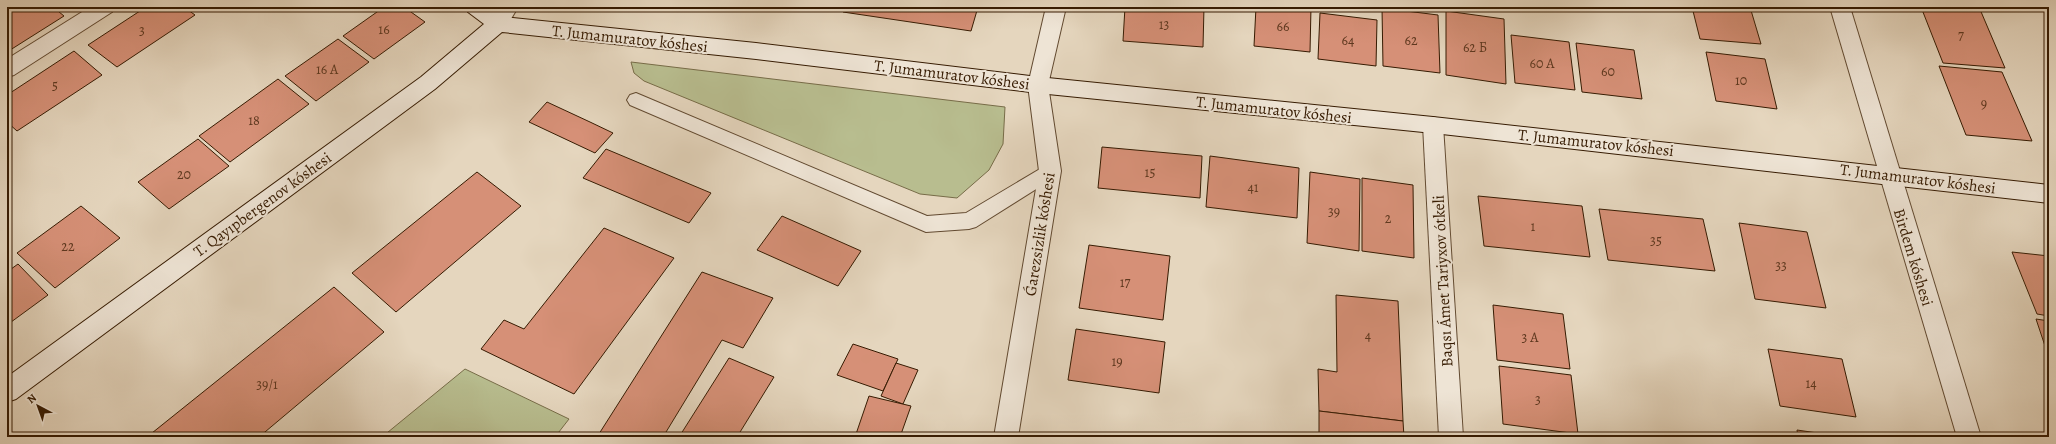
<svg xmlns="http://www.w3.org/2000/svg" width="2056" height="444" font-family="Alegreya,serif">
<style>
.green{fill:#b8bd8f;stroke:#776c48}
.building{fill:#d69077;stroke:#361b02}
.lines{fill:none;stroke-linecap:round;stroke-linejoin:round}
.lane-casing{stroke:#624a31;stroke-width:2}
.street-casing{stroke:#624a31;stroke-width:2}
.secondary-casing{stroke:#361b02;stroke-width:2}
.lane{fill:#eee4d5;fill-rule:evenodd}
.street{fill:#eee4d5;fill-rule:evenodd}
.secondary{fill:#eee4d5;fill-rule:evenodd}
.labels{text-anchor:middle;stroke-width:4;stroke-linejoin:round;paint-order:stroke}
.number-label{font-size:14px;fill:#5e381f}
.street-label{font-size:16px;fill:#361b02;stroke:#eee4d5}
</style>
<rect width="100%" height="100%" fill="#e5d6be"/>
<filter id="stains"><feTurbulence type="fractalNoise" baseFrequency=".005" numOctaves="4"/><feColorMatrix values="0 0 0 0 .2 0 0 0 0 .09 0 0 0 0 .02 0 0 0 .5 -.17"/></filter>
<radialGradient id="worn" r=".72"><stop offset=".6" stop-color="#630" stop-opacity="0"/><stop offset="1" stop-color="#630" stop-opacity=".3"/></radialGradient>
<g class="green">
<polygon points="631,62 1005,107 1003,144 989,170 957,198 920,194 644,81 634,73"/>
<polygon points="465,369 569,419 555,437 382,437"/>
</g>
<g class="building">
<polygon points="17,7 53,7 64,16 7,52 7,13"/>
<polygon points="146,7 184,7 195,15 117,67 88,45"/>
<polygon points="384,7 404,7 425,22 374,59 343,36"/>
<polygon points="845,7 978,7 971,31 843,12"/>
<polygon points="1125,7 1204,7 1203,47 1123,41"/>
<polygon points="1256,7 1311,7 1310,52 1254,46"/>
<polygon points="1692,7 1750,7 1761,44 1700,39"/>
<polygon points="1921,7 1979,7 2005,68 1943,63"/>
<polygon points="1382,8 1438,15 1440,73 1383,66"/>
<polygon points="1446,11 1504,19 1506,84 1446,75"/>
<polygon points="1320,13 1377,20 1376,66 1318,59"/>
<polygon points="1511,35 1569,42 1575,90 1515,83"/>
<polygon points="338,39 369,62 316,101 285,76"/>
<polygon points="1576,43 1634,50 1642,99 1582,92"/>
<polygon points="74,51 102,75 17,131 7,122 7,95"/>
<polygon points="1706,52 1765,59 1777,109 1716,101"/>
<polygon points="1939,66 2002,72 2032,141 1966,135"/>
<polygon points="278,79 309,104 230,162 199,136"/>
<polygon points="547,102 590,122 613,133 595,153 529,122"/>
<polygon points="198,139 229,166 169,209 138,182"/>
<polygon points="1102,147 1202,156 1200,198 1098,188"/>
<polygon points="606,149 711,193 689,223 583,178"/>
<polygon points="1210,156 1299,168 1297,218 1206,207"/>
<polygon points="477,172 521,206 396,312 352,273"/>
<polygon points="1310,172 1360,179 1359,251 1307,243"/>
<polygon points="1362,178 1413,185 1414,258 1362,251"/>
<polygon points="1478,196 1582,206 1590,257 1484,246"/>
<polygon points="81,206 120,238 55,288 17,253"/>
<polygon points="1599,209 1703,219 1715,271 1608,260"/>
<polygon points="782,216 861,251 838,286 757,250"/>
<polygon points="1739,223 1807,232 1826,308 1755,299"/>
<polygon points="604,228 674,258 574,394 481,349 504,320 524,329"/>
<polygon points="1089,245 1170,256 1163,320 1079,308"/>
<polygon points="2012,252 2049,256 2049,316 2037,314"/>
<polygon points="18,264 48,295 7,325 7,272"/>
<polygon points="702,272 773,298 743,348 722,340 663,437 597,437"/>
<polygon points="334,287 384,332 259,437 147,437"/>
<polygon points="1336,295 1398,301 1403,421 1319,411 1318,369 1337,372"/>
<polygon points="1493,305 1563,314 1570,369 1497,360"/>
<polygon points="2036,319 2049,321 2049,358"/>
<polygon points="1076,329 1165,342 1159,393 1068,380"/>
<polygon points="853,344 898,359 883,391 837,375"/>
<polygon points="1768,349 1842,359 1856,417 1780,406"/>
<polygon points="729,358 774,377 737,437 679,437"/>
<polygon points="896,363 918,370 903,404 881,396"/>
<polygon points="1499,366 1571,375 1578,434 1503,424"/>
<polygon points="869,396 911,406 900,437 855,437"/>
<polygon points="1319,411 1403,421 1404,437 1319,437"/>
<polygon points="1797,430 1845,437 1798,437"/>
</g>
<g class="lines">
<defs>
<polygon id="lane" points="636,93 927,216 966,213 1050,163 1057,166 1059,171 1057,176 976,227 969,229 926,232 630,105 627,100 630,95"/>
<g id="street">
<polygon points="90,7 115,7 112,12 14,75 7,77 7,59"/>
<polygon points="498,7 518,7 505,29 498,31 491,29 488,24"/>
<polygon points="1046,7 1066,7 1048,85 1061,171 1018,437 994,437 1039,171 1028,85"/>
<polygon points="1830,7 1850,7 1981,437 1957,437"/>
<polygon points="1433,117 1440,119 1443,125 1463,437 1439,437 1423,125 1426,119"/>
</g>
<polygon id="secondary" points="465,7 489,7 503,17 756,43 1038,77 1433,117 2049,185 2049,203 1433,133 1038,93 756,59 502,32 435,89 16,399 7,402 7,377 421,77 484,24 468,12"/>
</defs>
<use href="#lane" class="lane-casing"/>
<use href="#street" class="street-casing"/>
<use href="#secondary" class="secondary-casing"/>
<use href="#lane" class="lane"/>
<use href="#street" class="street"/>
<use href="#secondary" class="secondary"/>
</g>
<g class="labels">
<g class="number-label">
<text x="1164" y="29">13</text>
<text x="1283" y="31">66</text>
<text x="384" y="34">16</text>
<text x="142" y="35">3</text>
<text x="1961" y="40">7</text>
<text x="1348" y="45">64</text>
<text x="1411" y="45">62</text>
<text x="1475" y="52">62 Б</text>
<text x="1542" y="68">60 А</text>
<text x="327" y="74">16 А</text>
<text x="1608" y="76">60</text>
<text x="1741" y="85">10</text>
<text x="55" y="90">5</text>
<text x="1984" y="108">9</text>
<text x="254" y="125">18</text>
<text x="1150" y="177">15</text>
<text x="184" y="179">20</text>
<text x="1253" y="192">41</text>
<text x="1334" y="216">39</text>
<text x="1388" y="223">2</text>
<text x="1533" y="231">1</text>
<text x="1656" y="245">35</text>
<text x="68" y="251">22</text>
<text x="1781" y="270">33</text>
<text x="1125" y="287">17</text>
<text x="1368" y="340">4</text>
<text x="1530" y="342">3 А</text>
<text x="1117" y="366">19</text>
<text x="1811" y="388">14</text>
<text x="267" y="389">39/1</text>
<text x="1538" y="404">3</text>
</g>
<g class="street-label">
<text transform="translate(630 38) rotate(6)" y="6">T. Jumamuratov kóshesi</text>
<text transform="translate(952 74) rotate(7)" y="6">T. Jumamuratov kóshesi</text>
<text transform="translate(1274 109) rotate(6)" y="6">T. Jumamuratov kóshesi</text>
<text transform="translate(1596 142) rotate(6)" y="6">T. Jumamuratov kóshesi</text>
<text transform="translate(1918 178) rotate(7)" y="6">T. Jumamuratov kóshesi</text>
<text transform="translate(262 204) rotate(-36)" y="6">T. Qayıpbergenov kóshesi</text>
<text transform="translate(1039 234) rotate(-81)" y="6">Ǵarezsizlik kóshesi</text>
<text transform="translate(1914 257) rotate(73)" y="6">Birdem kóshesi</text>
<text transform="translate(1442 281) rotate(-93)" y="6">Baqsı Ámet Tariyxov ótkeli</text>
</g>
</g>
<rect width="2056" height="444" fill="none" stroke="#e5d6be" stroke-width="24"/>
<rect x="8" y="8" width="2040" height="428" fill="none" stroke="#361b02" stroke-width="2"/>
<rect x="12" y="12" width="2032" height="420" fill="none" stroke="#361b02"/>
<g transform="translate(38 406) rotate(319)" stroke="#eee4d5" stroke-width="3" paint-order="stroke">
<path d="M0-3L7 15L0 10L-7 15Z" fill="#361b02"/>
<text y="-6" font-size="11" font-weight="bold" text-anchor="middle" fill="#361b02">N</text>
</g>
<rect width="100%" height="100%" filter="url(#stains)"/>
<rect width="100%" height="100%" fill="url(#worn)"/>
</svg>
